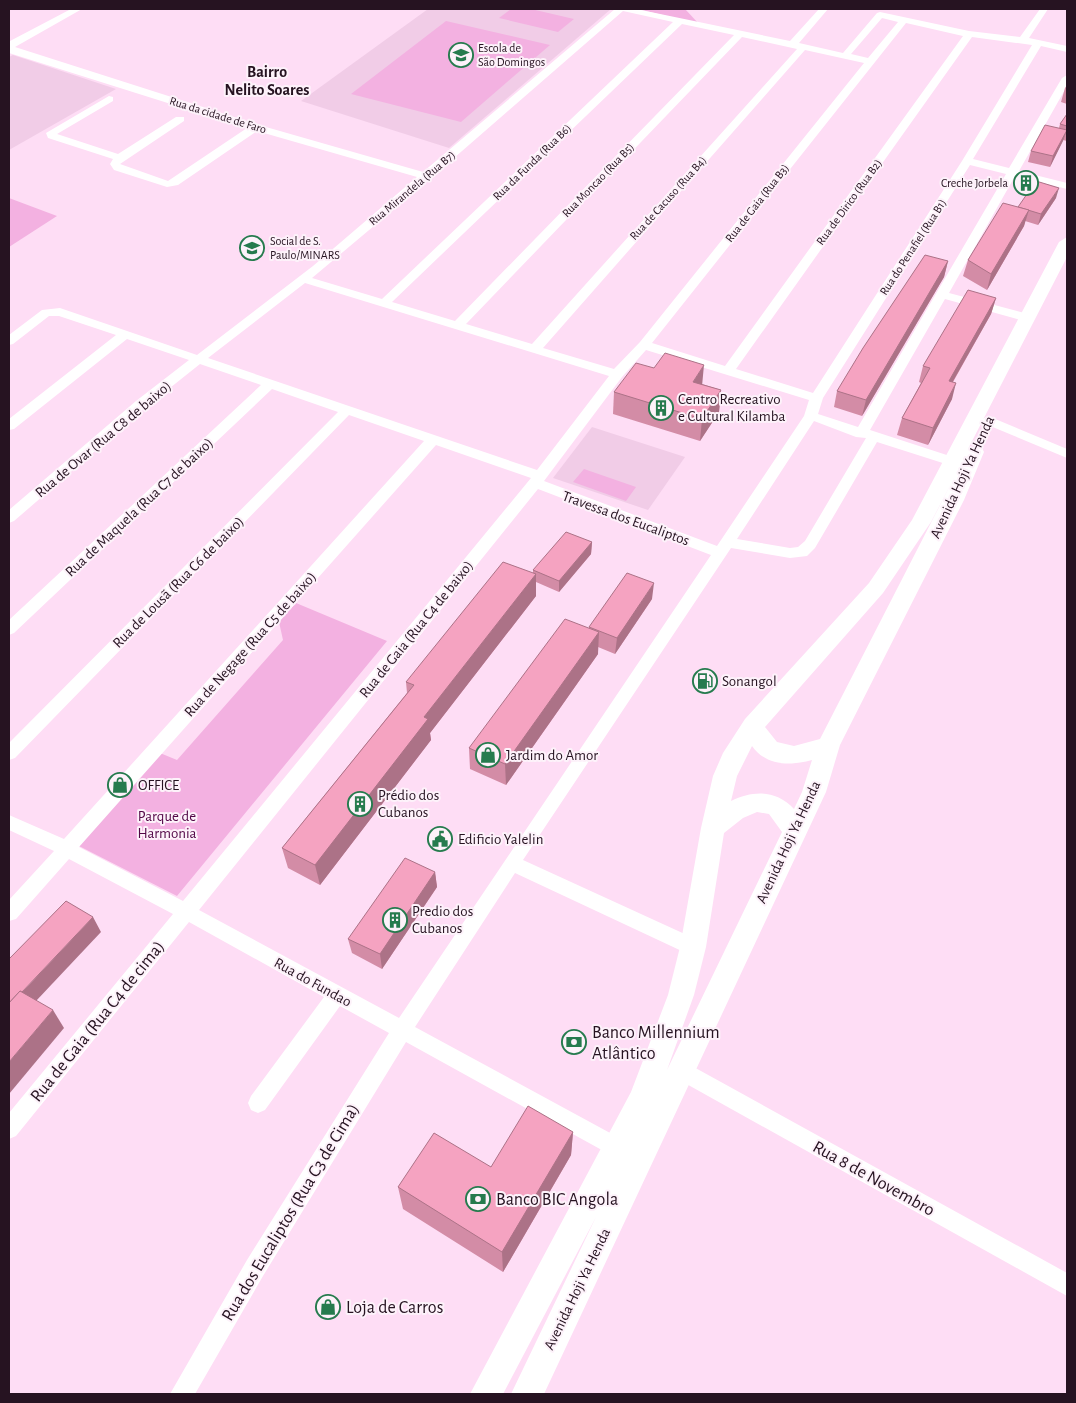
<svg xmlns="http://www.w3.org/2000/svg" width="1076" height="1403" font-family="'Alegreya Sans',sans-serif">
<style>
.built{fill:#f1cce7}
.green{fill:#f3b1e1}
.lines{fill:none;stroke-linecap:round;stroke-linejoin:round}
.street{fill:#fff;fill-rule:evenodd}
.secondary{fill:#fff;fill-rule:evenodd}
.wall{fill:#d38ca6}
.shaded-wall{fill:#ac7287}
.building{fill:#f5a3c1;stroke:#ac7287}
.labels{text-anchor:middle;stroke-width:4;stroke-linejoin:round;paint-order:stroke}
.far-poi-label{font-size:12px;fill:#261321;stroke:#fdf2fa;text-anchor:start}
.far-street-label{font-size:12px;fill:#261321;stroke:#fdf2fa}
.poi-label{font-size:15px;fill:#261321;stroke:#fdf2fa;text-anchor:start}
.street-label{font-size:15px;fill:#261321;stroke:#fdf2fa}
.park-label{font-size:15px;fill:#520646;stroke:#fdf2fa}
.far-district-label{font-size:16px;font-weight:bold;fill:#261321;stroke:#fdf2fa}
.near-street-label{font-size:18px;fill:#261321;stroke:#fdf2fa}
.near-poi-label{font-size:18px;fill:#261321;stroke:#fdf2fa;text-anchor:start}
</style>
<rect width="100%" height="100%" fill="#feddf5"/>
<g class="built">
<polygon points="428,9 611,9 449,148 301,101"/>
<polygon points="13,55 116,89 9,150 9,57"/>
<polygon points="592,427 685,457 648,510 553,478"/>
</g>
<g class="green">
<polygon points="511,9 531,9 574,19 558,32 499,18"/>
<polygon points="638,9 685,9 699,24"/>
<polygon points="446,21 550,45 461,122 351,94"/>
<polygon points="9,198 57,216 9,247"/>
<polygon points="584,469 636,487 626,501 573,482"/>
<polygon points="296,603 387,641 177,896 77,845 160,753 177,760 283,640 279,622"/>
</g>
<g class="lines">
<g class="street">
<path d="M 71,9 L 82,9 L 15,47 L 259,125 L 423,172 L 615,9 L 636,9 L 790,41 L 819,9 L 828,9 L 799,43 L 843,53 L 877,13 L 880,12 L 969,31 L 1020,37 L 1040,9 L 1048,9 L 1029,38 L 1067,46 L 1067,52 L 1041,46 L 973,159 L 1009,168 L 1062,78 L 1067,75 L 1067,86 L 1019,171 L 1067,183 L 1067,189 L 1015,176 L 949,293 L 1032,315 L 1034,318 L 1028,322 L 945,299 L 870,430 L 959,459 L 961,462 L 959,465 L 949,465 L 877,442 L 815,548 L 807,556 L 790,558 L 731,548 L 523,860 L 700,941 L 702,947 L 700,953 L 693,955 L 686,953 L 515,873 L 415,1027 L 623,1140 L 626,1147 L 623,1154 L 616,1157 L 609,1154 L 406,1042 L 263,1276 L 195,1394 L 170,1394 L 247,1260 L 389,1033 L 340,1006 L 265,1110 L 258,1113 L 251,1110 L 248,1103 L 251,1096 L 324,997 L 189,922 L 16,1136 L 9,1139 L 9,1113 L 173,914 L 69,859 L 16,919 L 9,921 L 9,900 L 54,851 L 9,830 L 9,815 L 64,839 L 424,441 L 349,415 L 15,758 L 9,760 L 9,743 L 338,412 L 272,389 L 14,633 L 9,635 L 9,620 L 261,385 L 200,364 L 146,407 L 14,521 L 9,523 L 9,510 L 136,401 L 189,360 L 127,339 L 14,429 L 9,430 L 9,419 L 116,335 L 59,316 L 49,316 L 13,344 L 9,345 L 9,335 L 42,310 L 60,308 L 197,355 L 313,266 L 417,177 L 257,131 L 178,185 L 167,187 L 114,170 L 110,164 L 113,159 L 48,138 L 46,133 L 109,96 L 113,97 L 113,101 L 57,134 L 118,154 L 176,117 L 184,117 L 184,121 L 120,164 L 168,181 L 247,128 L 9,53 L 10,41 ZM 623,11 L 673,22 L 382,299 L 312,278 L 431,178 ZM 882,18 L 898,22 L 868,58 L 851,54 ZM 906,23 L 963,36 L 725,366 L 652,343 ZM 682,24 L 734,35 L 455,321 L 392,302 ZM 742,37 L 797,49 L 532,344 L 466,324 ZM 972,37 L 1032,45 L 962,161 L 813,393 L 736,369 ZM 805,50 L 864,63 L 640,342 L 614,369 L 543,348 ZM 970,165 L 1006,174 L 858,427 L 818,414 L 823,398 ZM 305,283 L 609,376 L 537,470 L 208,358 ZM 646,350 L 809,400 L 804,416 L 717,546 L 544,481 L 622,377 ZM 814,421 L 856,437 L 866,438 L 805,541 L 798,547 L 790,548 L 737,539 ZM 436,445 L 531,478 L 183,901 L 79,847 ZM 538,489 L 711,555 L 399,1018 L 199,910 Z"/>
<polygon points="988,416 1067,449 1067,458 983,423 981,420"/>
<polygon points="681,1060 1067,1273 1067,1296 674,1077 671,1070 674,1063"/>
</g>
<path class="secondary" d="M 1067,237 L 1067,257 L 969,447 L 982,448 L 984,452 L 964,500 L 840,745 L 826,792 L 544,1394 L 511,1394 L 596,1217 L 503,1394 L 470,1394 L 631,1092 L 668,995 L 680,947 L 701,828 L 713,776 L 723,753 L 745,719 L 869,583 L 912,520 L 1059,242 ZM 957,472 L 820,739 L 794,746 L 777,742 L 765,727 L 883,593 L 931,522 ZM 752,746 C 766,766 790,766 812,760 L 802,792 L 794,809 C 776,790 754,790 731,801 L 737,776 ZM 757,812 L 769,814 L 782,832 L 667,1070 L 694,995 L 706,947 L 724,833 L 743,818 Z"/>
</g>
<g class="wall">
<polygon points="1067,85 1067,104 1061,102 1065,88"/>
<polygon points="1067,114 1067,141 1063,140 1050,167 1028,162 1031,151 1059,128 1060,124"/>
<polygon points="1056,198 1038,225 1025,221 1024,226 987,290 963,276 968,260 1018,207"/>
<polygon points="948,261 944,277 862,416 834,407 837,391"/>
<polygon points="996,298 991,314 953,382 952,399 928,445 897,435 902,418 921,383 919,382 923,366"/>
<polygon points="702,384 721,390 719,412 700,441 613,414 614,392"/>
<polygon points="592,542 591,554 559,592 536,582 536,596 430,733 431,740 320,885 288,868 282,848 407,693 406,682 533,574 533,570"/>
<polygon points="652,599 615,654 598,647 598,654 506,785 470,769 469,748 589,628 589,627"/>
<polygon points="435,872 437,887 382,969 352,953 348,939"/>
<polygon points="573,1132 571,1155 503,1272 403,1209 398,1187 491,1167"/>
</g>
<g class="shaded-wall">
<polygon points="1067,130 1063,141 1050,167 1053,156"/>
<polygon points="1059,188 1056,198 1038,225 1041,214"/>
<polygon points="1029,210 1024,226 987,290 991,274"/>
<polygon points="948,261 944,277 862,416 866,400"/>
<polygon points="996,298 991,314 944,397 949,381"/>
<polygon points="704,365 702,386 693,382"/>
<polygon points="956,383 952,399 928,445 933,428"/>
<polygon points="721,390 719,412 700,441 702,419"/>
<polygon points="592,542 591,554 559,592 559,581"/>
<polygon points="536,574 536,596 430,733 431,740 320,885 315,865 424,717"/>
<polygon points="654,583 652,599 615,654 617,638"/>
<polygon points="599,632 598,654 506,785 505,764"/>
<polygon points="435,872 437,887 382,969 380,954"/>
<polygon points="93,917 101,932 20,1018 11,1004"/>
<polygon points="53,1010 64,1028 9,1094 9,1062"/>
<polygon points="573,1132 571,1155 503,1272 502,1252"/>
</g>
<g class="building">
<polygon points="1067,114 1067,126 1060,124"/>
<polygon points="1045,125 1067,130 1053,156 1031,151"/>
<polygon points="1036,181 1059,188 1041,214 1018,207"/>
<polygon points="1003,203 1029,210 991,274 968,260"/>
<polygon points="925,255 948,261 866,400 837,391 863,348"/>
<polygon points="968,290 996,298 949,381 956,383 933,428 902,418 930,368 923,366"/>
<polygon points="665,353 704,365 693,382 721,390 702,419 614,392 636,363 654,368"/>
<polygon points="566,532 592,542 559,581 533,570"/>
<polygon points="503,562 536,574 424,717 428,719 315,865 282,848 414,685 406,682"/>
<polygon points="627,573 654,583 617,638 589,627"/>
<polygon points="565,619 599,632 505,764 469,748"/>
<polygon points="405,858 435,872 380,954 348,939"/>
<polygon points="66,901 93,917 22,992 20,991 9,1003 9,959"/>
<polygon points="20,991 53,1010 9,1062 9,1003"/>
<polygon points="528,1106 573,1132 502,1252 398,1187 434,1133 491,1167"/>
</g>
<defs>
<symbol id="school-ring" viewBox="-11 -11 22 22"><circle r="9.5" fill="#fdf2fa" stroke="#267b4e" stroke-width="1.5"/><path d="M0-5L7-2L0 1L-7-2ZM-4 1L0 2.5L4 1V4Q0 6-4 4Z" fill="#267b4e"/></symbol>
<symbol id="building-ring" viewBox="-11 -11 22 22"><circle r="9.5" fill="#fdf2fa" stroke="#267b4e" stroke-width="1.5"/><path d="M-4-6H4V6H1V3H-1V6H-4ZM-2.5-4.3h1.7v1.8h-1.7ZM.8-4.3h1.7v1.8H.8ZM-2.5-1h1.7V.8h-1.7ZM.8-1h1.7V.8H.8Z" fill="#267b4e"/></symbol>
<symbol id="fuel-ring" viewBox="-11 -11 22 22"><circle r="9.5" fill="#fdf2fa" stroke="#267b4e" stroke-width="1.5"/><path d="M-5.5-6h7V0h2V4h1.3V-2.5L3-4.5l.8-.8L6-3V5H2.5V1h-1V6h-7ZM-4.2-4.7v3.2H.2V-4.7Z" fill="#267b4e"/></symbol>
<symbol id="shop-ring" viewBox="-11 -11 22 22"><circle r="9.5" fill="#fdf2fa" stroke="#267b4e" stroke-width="1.5"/><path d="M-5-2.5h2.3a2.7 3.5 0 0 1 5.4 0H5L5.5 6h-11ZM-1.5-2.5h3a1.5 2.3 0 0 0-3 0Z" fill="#267b4e"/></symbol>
<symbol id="civic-ring" viewBox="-11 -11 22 22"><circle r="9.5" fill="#fdf2fa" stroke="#267b4e" stroke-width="1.5"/><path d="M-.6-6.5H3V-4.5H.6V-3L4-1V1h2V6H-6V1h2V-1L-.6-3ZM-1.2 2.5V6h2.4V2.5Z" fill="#267b4e"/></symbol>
<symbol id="bank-ring" viewBox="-11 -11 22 22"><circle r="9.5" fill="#fdf2fa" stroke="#267b4e" stroke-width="1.5"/><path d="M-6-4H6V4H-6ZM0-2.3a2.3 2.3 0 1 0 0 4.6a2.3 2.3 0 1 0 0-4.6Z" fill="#267b4e"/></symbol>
</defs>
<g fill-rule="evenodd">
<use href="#school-ring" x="447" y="41" width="28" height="28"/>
<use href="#building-ring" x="1012" y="169" width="28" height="28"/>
<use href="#school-ring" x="238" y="234" width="28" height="28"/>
<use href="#building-ring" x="647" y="394" width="28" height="28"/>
<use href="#fuel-ring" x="691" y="667" width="28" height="28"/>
<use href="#shop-ring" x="474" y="741" width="28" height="28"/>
<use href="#shop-ring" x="106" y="771" width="28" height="28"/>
<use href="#building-ring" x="346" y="790" width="28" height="28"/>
<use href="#civic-ring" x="426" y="825" width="28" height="28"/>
<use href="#building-ring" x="381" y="906" width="28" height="28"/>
<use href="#bank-ring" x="560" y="1028" width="28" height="28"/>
<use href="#bank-ring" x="464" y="1185" width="28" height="28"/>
<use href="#shop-ring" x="314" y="1293" width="28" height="28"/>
</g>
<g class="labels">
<g class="far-poi-label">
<text x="478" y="52">Escola de<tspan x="478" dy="14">São Domingos</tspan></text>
<text x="1008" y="187" text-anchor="end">Creche Jorbela</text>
<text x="270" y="245">Social de S.<tspan x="270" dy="14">Paulo/MINARS</tspan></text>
</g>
<g class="far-street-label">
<text transform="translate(218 115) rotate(17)" y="4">Rua da cidade de Faro</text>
<text transform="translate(532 162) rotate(-44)" y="4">Rua da Funda (Rua B6)</text>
<text transform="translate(598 180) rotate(-46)" y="4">Rua Moncao (Rua B5)</text>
<text transform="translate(412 188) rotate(-40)" y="4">Rua Mirandela (Rua B7)</text>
<text transform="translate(668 198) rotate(-48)" y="4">Rua de Cacuso (Rua B4)</text>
<text transform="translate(849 202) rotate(-54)" y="4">Rua de Dirico (Rua B2)</text>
<text transform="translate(757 203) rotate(-52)" y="4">Rua de Gaia (Rua B3)</text>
<text transform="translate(913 247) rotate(-57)" y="4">Rua do Penafiel (Rua B1)</text>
</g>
<g class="poi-label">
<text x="678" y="404">Centro Recreativo<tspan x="678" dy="17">e Cultural Kilamba</tspan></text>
<text x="722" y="686">Sonangol</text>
<text x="506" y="760">Jardim do Amor</text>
<text x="138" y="790">OFFICE</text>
<text x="378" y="800">Prédio dos<tspan x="378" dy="17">Cubanos</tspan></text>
<text x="458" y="844">Edificio Yalelin</text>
<text x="412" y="916">Predio dos<tspan x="412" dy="17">Cubanos</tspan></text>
</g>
<g class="street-label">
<text transform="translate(103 439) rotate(-40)" y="5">Rua de Ovar (Rua C8 de baixo)</text>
<text transform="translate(962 477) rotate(-65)" y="5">Avenida Hoji Ya Henda</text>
<text transform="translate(139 507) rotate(-43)" y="5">Rua de Maquela (Rua C7 de baixo)</text>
<text transform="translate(626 518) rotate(20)" y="5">Travessa dos Eucaliptos</text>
<text transform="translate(178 582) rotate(-45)" y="5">Rua de Lousã (Rua C6 de baixo)</text>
<text transform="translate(416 629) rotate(-51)" y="5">Rua de Gaia (Rua C4 de baixo)</text>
<text transform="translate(250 644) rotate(-48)" y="5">Rua de Negage (Rua C5 de baixo)</text>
<text transform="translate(788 842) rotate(-65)" y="5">Avenida Hoji Ya Henda</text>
<text transform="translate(313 982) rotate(29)" y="5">Rua do Fundao</text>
<text transform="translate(577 1289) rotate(-64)" y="5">Avenida Hoji Ya Henda</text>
</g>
<g class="park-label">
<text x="167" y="821">Parque de<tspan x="167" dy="17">Harmonia</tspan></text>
</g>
<g class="far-district-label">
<text x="267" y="77">Bairro<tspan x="267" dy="18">Nelito Soares</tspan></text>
</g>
<g class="near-street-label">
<text transform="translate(97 1021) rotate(-51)" y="6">Rua de Gaia (Rua C4 de cima)</text>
<text transform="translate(874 1178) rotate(29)" y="6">Rua 8 de Novembro</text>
<text transform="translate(290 1212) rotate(-59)" y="6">Rua dos Eucaliptos (Rua C3 de Cima)</text>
</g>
<g class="near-poi-label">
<text x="592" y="1038">Banco Millennium<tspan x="592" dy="21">Atlântico</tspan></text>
<text x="496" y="1205">Banco BIC Angola</text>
<text x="346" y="1313">Loja de Carros</text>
</g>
</g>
<rect width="1076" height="1403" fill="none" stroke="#261321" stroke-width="20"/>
</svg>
